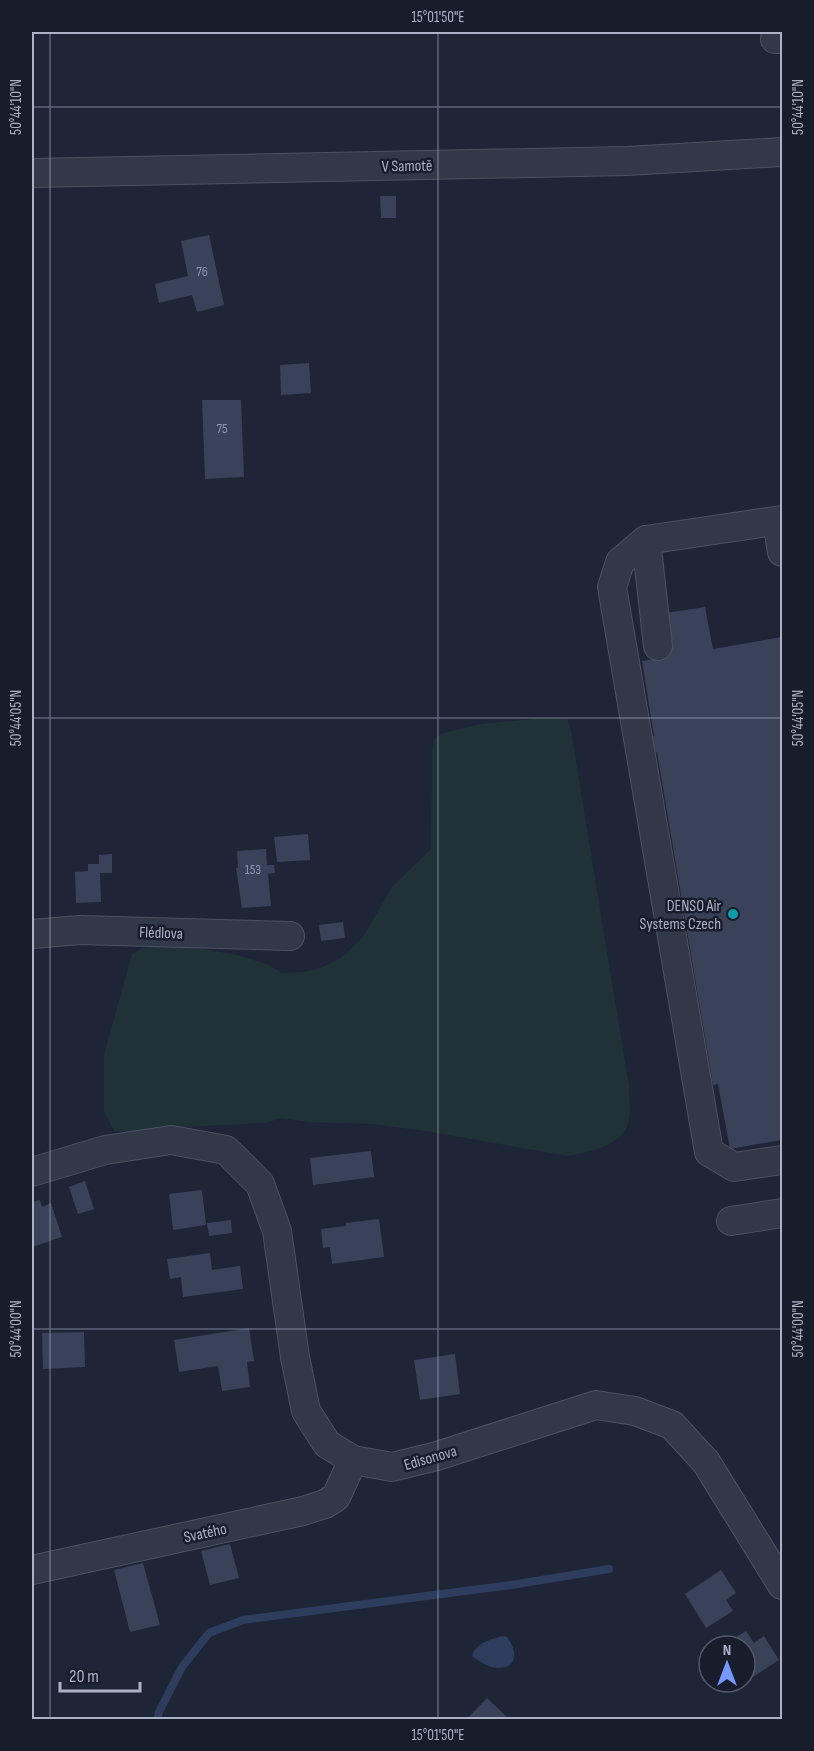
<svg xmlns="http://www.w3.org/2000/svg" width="814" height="1751" font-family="'Sofia Sans Condensed',sans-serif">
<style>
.green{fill:#203238}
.water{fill:#2e3c5d}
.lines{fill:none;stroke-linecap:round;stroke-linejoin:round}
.stream{stroke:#2e3c5d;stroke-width:8}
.building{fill:#394258}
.minor-casing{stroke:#4c5263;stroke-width:30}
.minor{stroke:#313847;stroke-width:28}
.ticks{fill:none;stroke:#abb2c5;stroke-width:1.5;stroke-opacity:0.45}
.culture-dot{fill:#0f9aa8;stroke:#171d2b;stroke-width:2}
.labels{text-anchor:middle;stroke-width:5;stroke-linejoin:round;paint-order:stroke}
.number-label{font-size:14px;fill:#8e96aa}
.street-label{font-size:16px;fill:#abb2c5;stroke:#171d2b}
.poi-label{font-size:16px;fill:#abb2c5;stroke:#171d2b;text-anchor:end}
.neatline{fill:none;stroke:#abb2c5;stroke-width:2}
.ticks-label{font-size:15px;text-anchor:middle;fill:#abb2c5}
</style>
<rect width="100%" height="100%" fill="#1e2537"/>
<path class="green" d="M 534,719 L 567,719 L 571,731 L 629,1087 C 629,1097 631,1110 629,1120 C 624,1146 590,1152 568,1156 L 425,1131 L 373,1124 L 309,1122 L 281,1118 L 266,1123 L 182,1127 L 128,1132 L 114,1131 L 104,1111 L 104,1055 L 132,954 L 144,947 L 189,947 L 233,954 L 267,964 L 282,973 L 304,972 L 323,967 L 341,958 L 363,937 L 393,886 L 431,849 L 432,752 L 434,740 L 441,734 L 480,724 Z"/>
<path class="water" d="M 502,1636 L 507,1637 C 517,1650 519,1668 498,1668 C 489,1668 479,1661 472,1656 C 476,1643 489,1640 502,1636 Z"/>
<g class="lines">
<polyline class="stream" points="157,1720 159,1712 182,1667 209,1633 243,1620 511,1585 609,1569"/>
</g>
<g class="building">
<polygon points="380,196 396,196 396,218 381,218"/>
<polygon points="209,235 224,305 197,312 192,295 159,303 155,284 188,276 181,241"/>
<polygon points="309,363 311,393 281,395 280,365"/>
<polygon points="202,400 241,400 244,477 205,479"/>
<polygon points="705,607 713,649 782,637 782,1140 730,1149 718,1084 713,1085 657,752 647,754 645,738 654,736 642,661 666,657 659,614"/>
<polygon points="308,834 310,860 277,862 274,837"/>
<polygon points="266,849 267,865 274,865 275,873 268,874 271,906 242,908 236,868 238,868 237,851"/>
<polygon points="112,854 112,873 100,873 101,902 76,903 75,872 88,871 88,864 99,864 99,855"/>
<polygon points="343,922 345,938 321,941 319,925"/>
<polygon points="371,1151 374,1177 313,1185 310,1158"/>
<polygon points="85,1181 94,1209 78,1214 69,1187"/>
<polygon points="202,1190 206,1225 173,1230 169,1194"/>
<polygon points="40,1200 42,1207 51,1203 62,1237 32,1247 32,1202"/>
<polygon points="379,1219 384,1257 332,1264 330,1247 323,1248 321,1229 346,1226 346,1223"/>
<polygon points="231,1220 232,1233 209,1236 207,1223"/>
<polygon points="210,1253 212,1270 240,1266 243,1289 183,1297 181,1277 170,1279 167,1259"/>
<polygon points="249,1328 254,1361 247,1362 250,1387 222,1391 218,1366 179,1372 174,1340"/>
<polygon points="84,1332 85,1367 43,1369 42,1333"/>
<polygon points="455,1354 460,1394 420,1400 414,1360"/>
<polygon points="230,1544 239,1578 210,1585 201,1551"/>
<polygon points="143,1563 160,1625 130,1632 114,1570"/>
<polygon points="721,1570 736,1593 726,1600 733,1611 706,1628 685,1594"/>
<polygon points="746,1631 754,1643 764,1636 779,1660 745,1682 745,1646 722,1646"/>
<polygon points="487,1698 510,1720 466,1720"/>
</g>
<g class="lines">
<defs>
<g id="minor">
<polyline points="775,39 782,39"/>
<polyline points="32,173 627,161 782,152"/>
<polyline points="782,520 646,540 620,562 612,587 709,1152 734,1167 782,1160"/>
<polyline points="777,521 782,552"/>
<polyline points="646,540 658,646"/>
<polyline points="32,934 80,930 290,936"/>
<polyline points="32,1172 105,1150 171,1140 226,1150 260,1184 277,1231 295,1357 306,1411 327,1444 353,1460 392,1467 437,1456 596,1405 635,1411 672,1425 706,1462 782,1585"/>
<polyline points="731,1221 782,1213"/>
<polyline points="32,1570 303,1511 325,1504 336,1497 353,1460"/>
</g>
</defs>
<use href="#minor" class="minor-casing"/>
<use href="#minor" class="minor"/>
</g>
<path class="ticks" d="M 50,32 L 50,1720M 438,32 L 438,1720M 32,107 L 782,107M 32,718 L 782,718M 32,1329 L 782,1329"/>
<circle class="culture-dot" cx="733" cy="914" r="6"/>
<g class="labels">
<g class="number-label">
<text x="202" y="276">76</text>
<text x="222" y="433">75</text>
<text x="253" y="874">153</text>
</g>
<g class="street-label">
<text transform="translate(407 165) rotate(-1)" y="6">V Samotě</text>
<text transform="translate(161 932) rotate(2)" y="6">Flédlova</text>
<text transform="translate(430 1457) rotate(-16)" y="6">Edisonova</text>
<text transform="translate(205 1532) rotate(-12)" y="6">Svatého</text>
</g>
<g class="poi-label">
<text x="721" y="911">DENSO Air<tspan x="721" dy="18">Systems Czech</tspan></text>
</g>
</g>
<rect width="814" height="1751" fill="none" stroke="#171d2b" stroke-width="66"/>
<g transform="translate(727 1664)"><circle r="28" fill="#171d2b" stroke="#525969" stroke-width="1.5"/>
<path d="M0-4.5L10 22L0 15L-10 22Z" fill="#7799fe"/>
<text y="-9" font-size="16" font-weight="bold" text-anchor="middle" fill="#abb2c5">N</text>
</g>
<path d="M60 1682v9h80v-9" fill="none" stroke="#abb2c5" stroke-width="3"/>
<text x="69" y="1682" font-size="18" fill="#abb2c5" stroke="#171d2b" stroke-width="4.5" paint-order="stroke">20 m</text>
<rect x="33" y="33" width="748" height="1685" class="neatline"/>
<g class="ticks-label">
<text x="438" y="22">15°01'50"E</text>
<text transform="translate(16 107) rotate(-90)" y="5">50°44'10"N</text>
<text transform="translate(798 107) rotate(-90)" y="5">50°44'10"N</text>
<text transform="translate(16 718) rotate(-90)" y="5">50°44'05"N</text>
<text transform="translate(798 718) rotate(-90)" y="5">50°44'05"N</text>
<text transform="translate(16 1329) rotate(-90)" y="5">50°44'00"N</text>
<text transform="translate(798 1329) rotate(-90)" y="5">50°44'00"N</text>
<text x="438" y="1740">15°01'50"E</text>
</g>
</svg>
